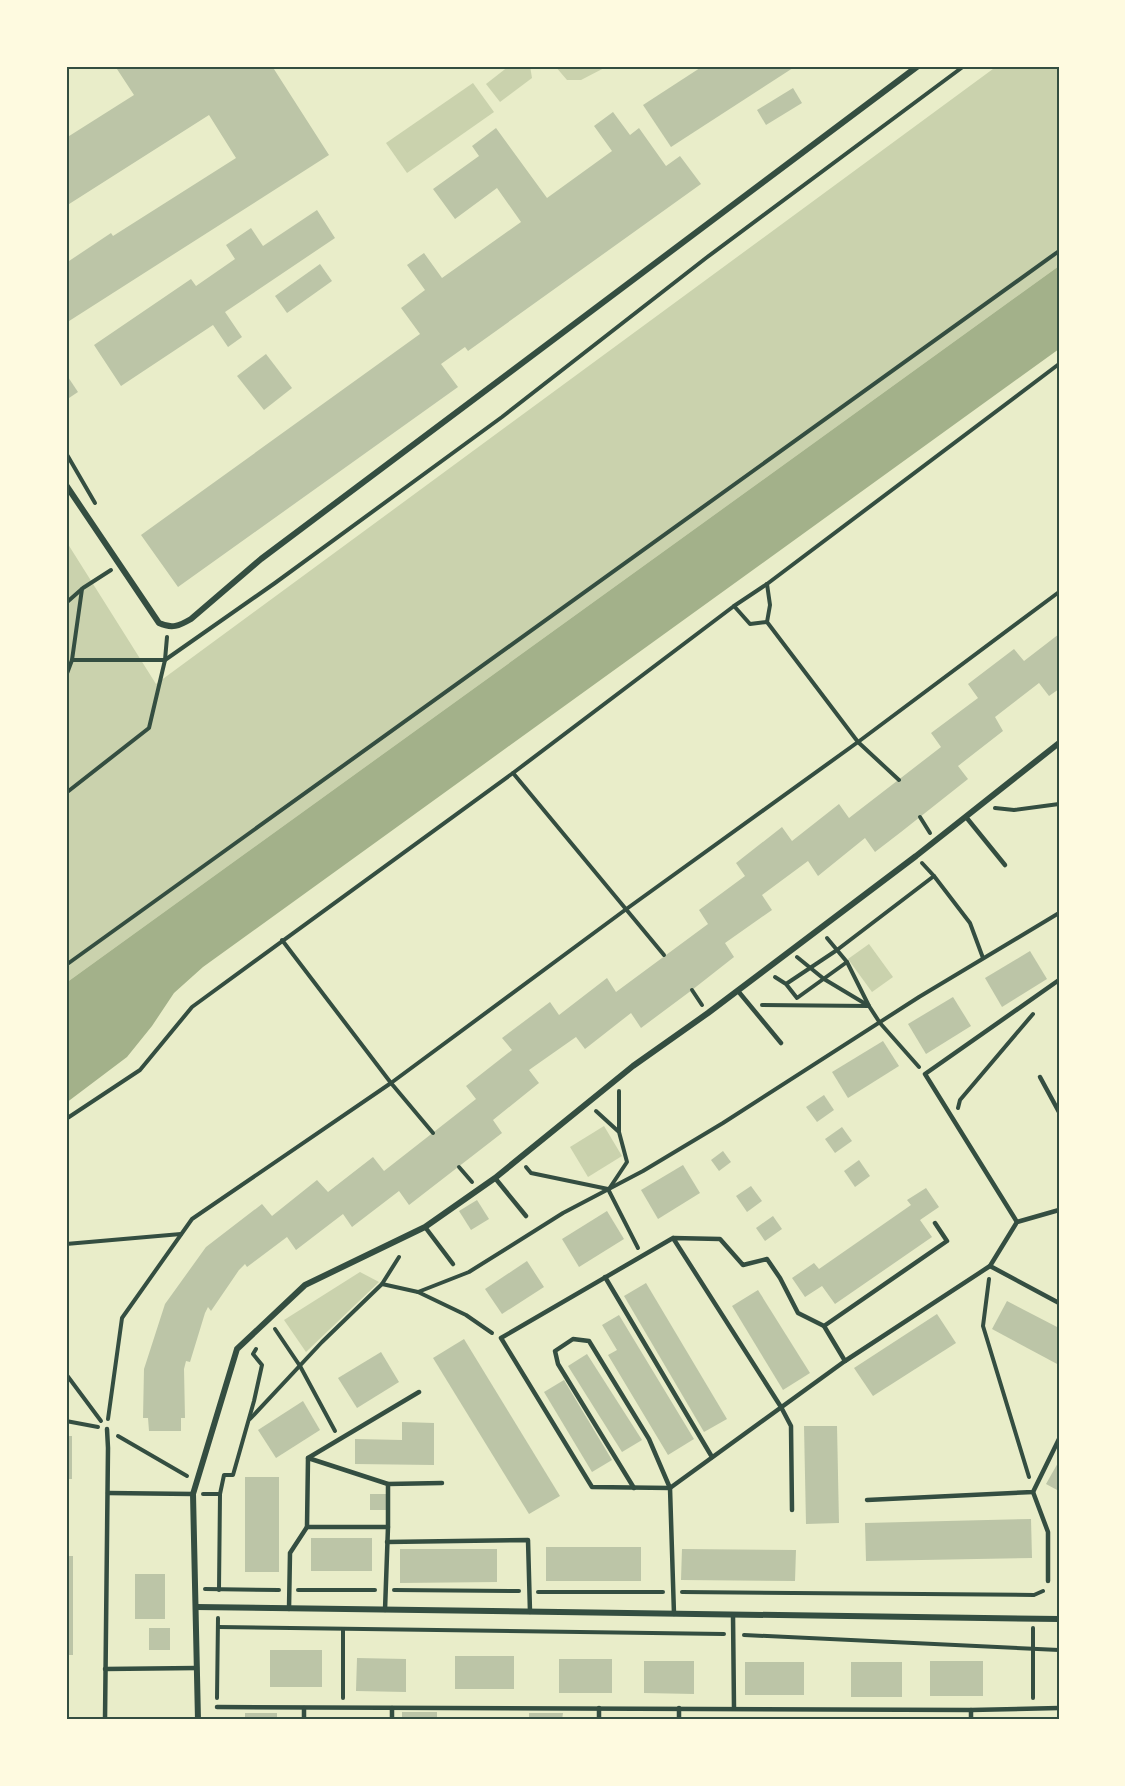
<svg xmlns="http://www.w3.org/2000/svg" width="1125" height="1786" font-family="Ubuntu,sans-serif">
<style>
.green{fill:#cad2ad}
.water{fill:#a3b18a}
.building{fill:#bcc5a7}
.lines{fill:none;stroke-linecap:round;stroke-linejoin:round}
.path{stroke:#344e41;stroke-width:4}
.service{stroke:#344e41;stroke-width:4.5}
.minor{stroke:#344e41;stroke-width:6}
.neatline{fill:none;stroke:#344e41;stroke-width:2}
</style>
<rect width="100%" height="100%" fill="#e9edc9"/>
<g class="green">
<polygon points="509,66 530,66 532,78 500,102 486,84"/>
<polygon points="555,66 608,66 581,80 567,80"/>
<polygon points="997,66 1059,66 1059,266 66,983 66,541 156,684"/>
<polygon points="473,83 494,112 407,173 386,143"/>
<polygon points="869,944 893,977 872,992 848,959"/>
<polygon points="604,1126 622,1156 588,1177 570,1147"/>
<polygon points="360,1272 379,1282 306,1352 284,1320"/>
</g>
<polygon class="water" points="1059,266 1059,349 203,967 174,993 152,1026 127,1057 66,1103 66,983"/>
<g class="building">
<polygon points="115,66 272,66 329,155 66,323 66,263 111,233 113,236 236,158 209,115 66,206 66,138 134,95"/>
<polygon points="703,66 796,66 671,147 643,105"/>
<polygon points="793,88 802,103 766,125 757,110"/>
<polygon points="613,112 630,135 639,128 666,166 680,156 701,184 468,351 465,347 441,364 458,387 178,587 141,535 420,334 401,308 425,290 407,265 424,253 442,278 521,222 497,188 455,219 433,189 479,156 472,146 496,128 547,198 612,151 594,126"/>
<polygon points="317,210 335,238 225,312 242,337 228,347 213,325 121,386 94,345 191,279 196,286 235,259 226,245 251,228 263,246"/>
<polygon points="320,264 332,281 287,313 275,296"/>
<polygon points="266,354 292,388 264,410 237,376"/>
<polygon points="66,374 78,392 66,400"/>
<polygon points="1059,634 1059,689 1049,696 1039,683 995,717 1003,731 958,766 968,779 901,832 875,852 865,838 818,876 808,861 762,895 772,910 725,943 734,957 692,990 641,1028 631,1013 585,1049 576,1037 529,1070 539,1083 493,1120 502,1133 409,1205 399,1191 352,1227 343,1214 296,1250 287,1237 247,1267 245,1264 239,1270 211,1311 208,1307 205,1313 190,1362 186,1361 184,1369 185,1418 181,1418 181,1431 149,1431 148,1418 143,1418 144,1369 165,1304 206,1247 262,1204 272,1216 317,1180 328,1192 373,1157 384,1171 476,1099 466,1086 512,1050 502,1038 550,1002 559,1015 607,978 616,992 708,924 699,910 745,876 736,863 782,827 792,841 839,804 849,818 941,747 931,733 978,698 968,684 1014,649 1024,661"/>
<polygon points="1030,951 1047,979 1002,1007 985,978"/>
<polygon points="953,997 971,1026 926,1054 908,1024"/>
<polygon points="883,1041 899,1066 848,1098 832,1072"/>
<polygon points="824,1095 834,1110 817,1122 806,1107"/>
<polygon points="842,1127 852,1141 835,1153 825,1139"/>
<polygon points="723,1151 731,1162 719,1171 711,1160"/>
<polygon points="859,1160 870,1176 855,1187 844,1171"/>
<polygon points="683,1165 700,1193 658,1219 641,1190"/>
<polygon points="751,1186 762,1201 747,1212 736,1196"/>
<polygon points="926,1188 939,1207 920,1220 932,1237 835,1304 822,1286 805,1297 792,1278 814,1263 819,1269 911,1205 907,1200"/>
<polygon points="477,1200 489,1219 471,1230 459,1211"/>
<polygon points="607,1211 624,1239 579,1267 562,1239"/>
<polygon points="773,1216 782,1229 765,1241 756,1228"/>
<polygon points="527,1261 544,1287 502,1314 485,1289"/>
<polygon points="646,1283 727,1419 704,1432 624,1296"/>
<polygon points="758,1290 810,1373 783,1390 732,1306"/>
<polygon points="1007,1301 1059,1328 1059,1365 992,1329"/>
<polygon points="937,1314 956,1343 873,1396 854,1368"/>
<polygon points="619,1315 694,1439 668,1455 608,1355 617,1350 602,1325"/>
<polygon points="464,1339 560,1496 529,1514 433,1358"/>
<polygon points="381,1352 399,1382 357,1408 338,1378"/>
<polygon points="587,1354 642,1440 622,1452 568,1366"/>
<polygon points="564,1380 612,1460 592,1472 544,1392"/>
<polygon points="303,1401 320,1430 276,1458 258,1430"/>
<polygon points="402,1422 434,1423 434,1465 355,1464 355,1439 402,1440"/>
<polygon points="804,1426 837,1426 839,1523 806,1524"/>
<polygon points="66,1428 69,1428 69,1436 72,1436 72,1479 68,1479 68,1499 66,1499"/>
<polygon points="1059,1461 1059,1491 1046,1484"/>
<rect x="245" y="1477" width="34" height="95"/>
<rect x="370" y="1494" width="16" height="16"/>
<polygon points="1031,1519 1032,1558 866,1561 865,1523"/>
<rect x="311" y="1538" width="61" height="33"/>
<rect x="546" y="1547" width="95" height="34"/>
<polygon points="400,1549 497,1549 497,1582 400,1583"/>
<polygon points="682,1549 796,1550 795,1581 681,1580"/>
<rect x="66" y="1556" width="7" height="99"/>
<rect x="135" y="1574" width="30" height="45"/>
<rect x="149" y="1628" width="21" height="22"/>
<rect x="270" y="1650" width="52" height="37"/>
<rect x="455" y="1656" width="59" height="33"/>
<polygon points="357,1658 406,1659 406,1692 356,1691"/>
<rect x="559" y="1659" width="53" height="34"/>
<polygon points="644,1661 694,1661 694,1694 644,1693"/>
<rect x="930" y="1661" width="53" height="35"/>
<rect x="745" y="1662" width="59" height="33"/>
<rect x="851" y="1662" width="51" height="35"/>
<rect x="402" y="1712" width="35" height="8"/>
<rect x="245" y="1713" width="32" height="7"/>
<polygon points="529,1713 563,1713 562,1720 529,1720"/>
<rect x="693" y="1717" width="34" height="3"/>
<rect x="817" y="1717" width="33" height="3"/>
</g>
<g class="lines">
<g class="path">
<polyline points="66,453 95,503"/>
<polyline points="767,584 770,605 767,622 858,742 899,780"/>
<polyline points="66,603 83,588 111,570"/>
<polyline points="734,606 750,624 767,622"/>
<polyline points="72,660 165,660 275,583 502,417 706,258 964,66"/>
<polyline points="66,676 72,660 82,589"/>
<polyline points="513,773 664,955"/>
<polyline points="66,793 149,728 165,660 167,637"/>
<polyline points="995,808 1014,810 1059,804"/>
<polyline points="920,817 930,833"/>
<polyline points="934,876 970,923 983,958"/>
<polyline points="827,938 837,950 934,876 922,863"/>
<polyline points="282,940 391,1083 433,1133"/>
<polyline points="797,957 824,979 869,1006 880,1023 919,1067"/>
<polyline points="66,965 1059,251"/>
<polyline points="775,977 786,984 797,998 847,962 837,950 786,984"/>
<polyline points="692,990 702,1005"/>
<polyline points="762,1005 869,1006 847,962"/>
<polyline points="958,1108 960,1100 1033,1014"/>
<polyline points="596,1111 619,1132 627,1162 609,1189"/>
<polyline points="66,1119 140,1070 192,1007 513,773 734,606 767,584 1059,364"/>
<polyline points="619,1131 619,1091"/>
<polyline points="459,1167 472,1182"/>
<polyline points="526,1167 531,1173 608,1189"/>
<polyline points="608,1189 638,1248"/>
<polyline points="66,1244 181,1234"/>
<polyline points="989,1279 983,1326 1029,1477"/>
<polyline points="382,1284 418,1292 466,1315 492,1333"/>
<polyline points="418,1292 469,1272 563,1213 643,1171 723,1123 919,997 1059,913"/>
<polyline points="275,1329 300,1366 335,1431"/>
<polyline points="66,1374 101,1421"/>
<polyline points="108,1419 122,1318 192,1219 391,1083 625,910 858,742 1059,592"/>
<polyline points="250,1419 322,1342 382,1284 399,1257"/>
<polyline points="66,1421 98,1427"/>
<polyline points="118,1436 187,1476"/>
<polyline points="203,1494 220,1494 219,1590"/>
<polyline points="220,1494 224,1475 233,1475 254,1401 262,1365 253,1354 256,1349"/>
<polyline points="205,1589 279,1590"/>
<polyline points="298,1590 375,1590"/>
<polyline points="394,1590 519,1591"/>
<polyline points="538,1592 663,1592"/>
<polyline points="682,1592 1034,1595 1043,1591"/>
<polyline points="218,1627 724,1634"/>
<polyline points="744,1635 1059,1650"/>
<polyline points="217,1698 218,1618"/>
<polyline points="343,1698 343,1629"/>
<polyline points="1033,1698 1033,1628"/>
</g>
<g class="service">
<polyline points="966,817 1005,865"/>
<polyline points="738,991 781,1043"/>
<polyline points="1040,1077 1059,1112"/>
<polyline points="495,1178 526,1216"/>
<polyline points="1017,1222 925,1074 1059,980"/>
<polyline points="425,1227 453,1264"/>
<polyline points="673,1238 720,1239 743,1265 767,1259 780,1278 798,1313 824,1326 845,1361 670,1488 592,1487 501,1338 673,1238 781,1407 791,1426 792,1510"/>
<polyline points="990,1266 1059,1303"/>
<polyline points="605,1277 712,1457"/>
<polyline points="824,1326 947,1241 935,1223"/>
<polyline points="845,1361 990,1266 1017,1222 1059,1210"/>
<polyline points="308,1458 388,1484 442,1483"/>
<polyline points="634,1488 558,1364 555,1351 573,1339 589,1341 649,1439 670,1488 674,1614"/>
<polyline points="1033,1492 1048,1532 1048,1581"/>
<polyline points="108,1493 193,1494"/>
<polyline points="867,1500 1033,1492 1059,1439"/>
<polyline points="388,1527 388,1484"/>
<polyline points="387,1542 528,1540 530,1612"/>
<polyline points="289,1609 290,1553 307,1527"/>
<polyline points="385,1610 388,1527 307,1527 308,1458 419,1392"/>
<polyline points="733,1615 734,1708"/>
<polyline points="105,1669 197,1668"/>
<polyline points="217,1707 971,1710 971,1720"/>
<polyline points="304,1708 304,1720"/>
<polyline points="392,1708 392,1720"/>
<polyline points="599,1708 599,1720"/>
<polyline points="679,1708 679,1720"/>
<polyline points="971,1710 1059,1708"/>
<polyline points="105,1720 108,1448 107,1429"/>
</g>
<g class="minor">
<path d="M 66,485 L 159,623 C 172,629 179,626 191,619 L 261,559 L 918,66"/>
<polyline points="196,1607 1059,1619"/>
<polyline points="198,1720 193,1494 237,1349 305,1285 425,1227 495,1178 633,1066 708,1013 916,856 1059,743"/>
</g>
</g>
<rect width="1125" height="1786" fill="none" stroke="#fefae0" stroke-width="135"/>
<rect x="68" y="68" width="990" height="1650" class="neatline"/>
</svg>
